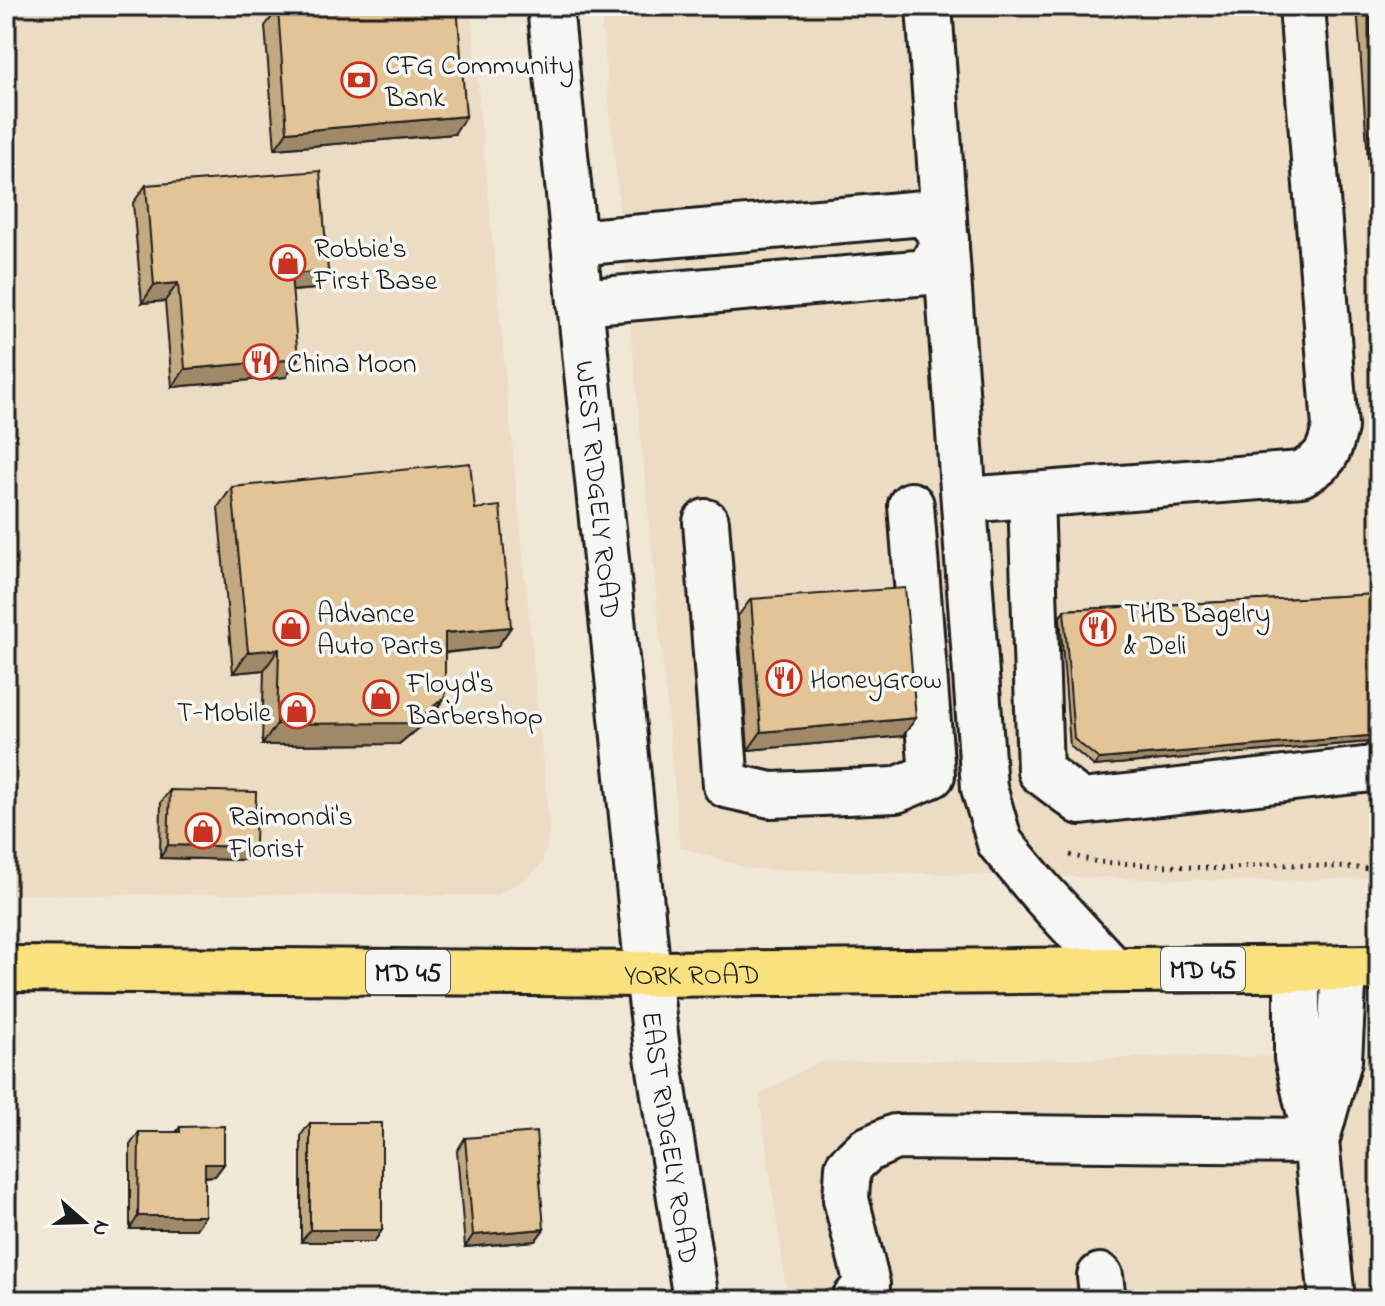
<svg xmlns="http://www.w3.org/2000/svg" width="1385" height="1306" font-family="'Indie Flower',sans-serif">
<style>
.built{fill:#ecdcc3}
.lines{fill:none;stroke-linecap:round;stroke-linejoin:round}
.minor-casing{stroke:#1c1c1c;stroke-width:50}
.major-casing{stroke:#1c1c1c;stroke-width:50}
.path{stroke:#1c1c1c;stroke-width:5;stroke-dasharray:2 6;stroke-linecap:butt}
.minor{stroke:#f6f6f2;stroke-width:44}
.major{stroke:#fae180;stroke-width:44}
.wall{fill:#c3a981;stroke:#1c1c1c;stroke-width:2}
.shaded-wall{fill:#9f8969;stroke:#1c1c1c;stroke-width:2}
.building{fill:#e3c496;stroke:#1c1c1c;stroke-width:2}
.labels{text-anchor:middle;stroke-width:7;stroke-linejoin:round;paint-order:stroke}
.shield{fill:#f6f6f2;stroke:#5d5d5c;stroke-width:2}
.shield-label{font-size:26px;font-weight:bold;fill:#1c1c1c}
.poi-label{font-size:28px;fill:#1c1c1c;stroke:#f6f6f2;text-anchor:start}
.street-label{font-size:28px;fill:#1c1c1c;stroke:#f6f6f2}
</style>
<rect width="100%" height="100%" fill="#f0e7d6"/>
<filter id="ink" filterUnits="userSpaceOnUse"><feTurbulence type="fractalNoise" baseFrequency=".0125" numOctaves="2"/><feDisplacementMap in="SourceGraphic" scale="16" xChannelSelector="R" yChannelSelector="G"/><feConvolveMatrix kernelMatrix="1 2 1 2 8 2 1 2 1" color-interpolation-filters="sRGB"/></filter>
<g filter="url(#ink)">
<g class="built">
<polygon points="6,6 470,6 549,825 547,848 541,864 528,877 497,895 6,894"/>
<polygon points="600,6 1379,6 1379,878 1248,881 750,869 680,847"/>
<polygon points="1379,1055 1379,1300 788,1300 759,1095 818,1062"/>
</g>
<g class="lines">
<defs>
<g id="minor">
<path id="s1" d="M 550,6 L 648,974 L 657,1050 L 696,1300"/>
<polyline points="929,6 984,788 1000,843 1041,892 1113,970"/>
<polyline points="574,243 924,213 946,239 928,272 580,302"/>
<polyline points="1031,496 1040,771 1081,802 1372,769 1379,765"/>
<path d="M 965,500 L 1301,474 C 1325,461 1329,454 1335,427 L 1302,6"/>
<polyline points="706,522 726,785 771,795 896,790 932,775 911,505"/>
<polyline points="1297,969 1297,1058 1316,1141 1332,1300"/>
<polyline points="1318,1135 1339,1060 1344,968"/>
<polyline points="1100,1276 1103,1300"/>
<polyline points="854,1300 867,1284 846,1199 848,1167 866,1150 895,1137 1316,1141"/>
</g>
<g id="major">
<path id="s2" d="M 6,969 L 648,974 L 1379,968"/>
</g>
</defs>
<use href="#minor" class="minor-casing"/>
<use href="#major" class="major-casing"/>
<polyline class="path" points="1070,855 1098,862 1224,869 1271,864 1379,869"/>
<use href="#minor" class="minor"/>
<use href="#major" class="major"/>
</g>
<g class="wall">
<polygon points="1357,6 1379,6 1379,312"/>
<polygon points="278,9 454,134 275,149 265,26"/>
<polygon points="146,185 328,271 315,289 292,291 286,377 172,387 165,301 142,303 133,203"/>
<polygon points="232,487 475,509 511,627 497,647 445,653 445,697 430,718 399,744 262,745 264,670 233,673 218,507"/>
<polygon points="1379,594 1379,741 1094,766 1070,746 1060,617 1064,610"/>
<polygon points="751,599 916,718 903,736 748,750 738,616"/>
<polygon points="170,790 255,847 246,860 160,858 161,802"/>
<polygon points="310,1123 382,1230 374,1242 301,1242 301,1135"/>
<polygon points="180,1127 224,1164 215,1176 205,1177 196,1229 130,1229 130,1145 139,1132 176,1132"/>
<polygon points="465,1138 544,1229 535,1241 465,1247 457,1151"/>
</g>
<g class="shaded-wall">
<polygon points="466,116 454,134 275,149 287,132"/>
<polygon points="328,271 315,289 278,292 291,274"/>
<polygon points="178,283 165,301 142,303 154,285"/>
<polygon points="298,359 286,377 172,387 185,369"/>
<polygon points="511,627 497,647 430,654 445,633"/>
<polygon points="279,649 264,670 233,673 248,652"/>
<polygon points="445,697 430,718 399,744 262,745 277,724"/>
<polygon points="916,718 903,736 748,750 761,732"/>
<polygon points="1379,735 1379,741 1094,766 1099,759"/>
<polygon points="168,845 255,847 246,860 160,858"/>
<polygon points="205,1164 224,1164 215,1176 196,1177"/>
<polygon points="138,1216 205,1216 196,1229 130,1229"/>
<polygon points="544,1229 535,1241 465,1247 473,1235"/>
<polygon points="310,1230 382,1230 374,1242 301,1242"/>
</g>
<g class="building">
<polygon points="307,6 457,6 466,116 287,132 278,9"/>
<polygon points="1369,6 1379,6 1379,146"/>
<polygon points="320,171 328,271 291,274 298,359 185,369 178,283 154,285 146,185"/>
<polygon points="470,463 475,509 500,506 511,627 445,633 445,697 413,723 277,724 279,649 248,652 232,487"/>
<polygon points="905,588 916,718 761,732 751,599"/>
<polygon points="1379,594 1379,735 1099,759 1074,739 1064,610"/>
<polygon points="170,790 256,792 255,847 168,845"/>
<rect x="310" y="1123" width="72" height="107"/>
<polygon points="224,1126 224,1164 205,1164 205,1216 138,1216 139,1132 180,1132 180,1127"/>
<polygon points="536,1132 544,1229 473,1235 465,1138"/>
<polygon points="6,1191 15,1193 6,1227"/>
</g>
</g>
<defs>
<symbol id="bank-ring" viewBox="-11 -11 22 22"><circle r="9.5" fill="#f6f6f2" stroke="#c8321e" stroke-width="1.5"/><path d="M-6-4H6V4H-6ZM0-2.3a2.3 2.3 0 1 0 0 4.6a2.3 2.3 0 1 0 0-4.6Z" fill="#c8321e"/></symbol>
<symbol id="shop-ring" viewBox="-11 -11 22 22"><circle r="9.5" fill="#f6f6f2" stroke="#c8321e" stroke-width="1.5"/><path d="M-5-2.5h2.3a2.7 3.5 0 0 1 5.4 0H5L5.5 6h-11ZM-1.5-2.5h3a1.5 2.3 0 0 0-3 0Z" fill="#c8321e"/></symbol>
<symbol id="restaurant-ring" viewBox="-11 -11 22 22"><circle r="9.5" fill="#f6f6f2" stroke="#c8321e" stroke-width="1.5"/><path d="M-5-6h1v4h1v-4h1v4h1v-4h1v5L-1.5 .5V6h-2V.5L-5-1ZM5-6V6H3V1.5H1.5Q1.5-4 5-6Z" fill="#c8321e"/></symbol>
</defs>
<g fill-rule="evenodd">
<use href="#bank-ring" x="339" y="60" width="40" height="40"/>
<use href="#shop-ring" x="268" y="243" width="40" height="40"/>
<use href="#restaurant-ring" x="241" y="342" width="40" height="40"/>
<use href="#shop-ring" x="271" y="608" width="40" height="40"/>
<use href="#restaurant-ring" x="1078" y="608" width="40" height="40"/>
<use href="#restaurant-ring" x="764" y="658" width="40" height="40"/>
<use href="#shop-ring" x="361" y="678" width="40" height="40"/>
<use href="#shop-ring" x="277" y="691" width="40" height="40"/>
<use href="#shop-ring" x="183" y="811" width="40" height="40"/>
</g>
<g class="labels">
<g class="shield">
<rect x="1161" y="947" width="84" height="44" rx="6"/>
<rect x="366" y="950" width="84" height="44" rx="6"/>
</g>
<g class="shield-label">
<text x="1203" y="978">MD 45</text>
<text x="408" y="981">MD 45</text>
</g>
<g class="poi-label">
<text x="385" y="74">CFG Community<tspan x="385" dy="32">Bank</tspan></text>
<text x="314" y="257">Robbie's<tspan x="314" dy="32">First Base</tspan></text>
<text x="287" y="372">China Moon</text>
<text x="317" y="622">Advance<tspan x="317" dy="32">Auto Parts</tspan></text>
<text x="1124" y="622">THB Bagelry<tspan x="1124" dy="32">&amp; Deli</tspan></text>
<text x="810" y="688">HoneyGrow</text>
<text x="407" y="692">Floyd's<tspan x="407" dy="32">Barbershop</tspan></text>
<text x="271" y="721" text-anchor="end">T-Mobile</text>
<text x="229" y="825">Raimondi's<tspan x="229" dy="32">Florist</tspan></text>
</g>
<g class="street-label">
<text dy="10" stroke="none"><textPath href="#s1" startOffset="486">WEST RIDGELY ROAD</textPath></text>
<text dy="10" stroke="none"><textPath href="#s2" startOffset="686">YORK ROAD</textPath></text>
<text dy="10" stroke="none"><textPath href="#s1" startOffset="1138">EAST RIDGELY ROAD</textPath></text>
</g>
</g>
<rect width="1385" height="1306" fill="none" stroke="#f6f6f2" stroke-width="32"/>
<rect x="16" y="16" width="1353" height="1274" fill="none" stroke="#1c1c1c" stroke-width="3" filter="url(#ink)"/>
<g transform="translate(84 1222) rotate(110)" stroke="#f6f6f2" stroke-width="6" paint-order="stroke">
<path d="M0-6L14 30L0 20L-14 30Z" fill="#1c1c1c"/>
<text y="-12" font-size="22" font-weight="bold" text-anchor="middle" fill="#1c1c1c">N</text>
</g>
</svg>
